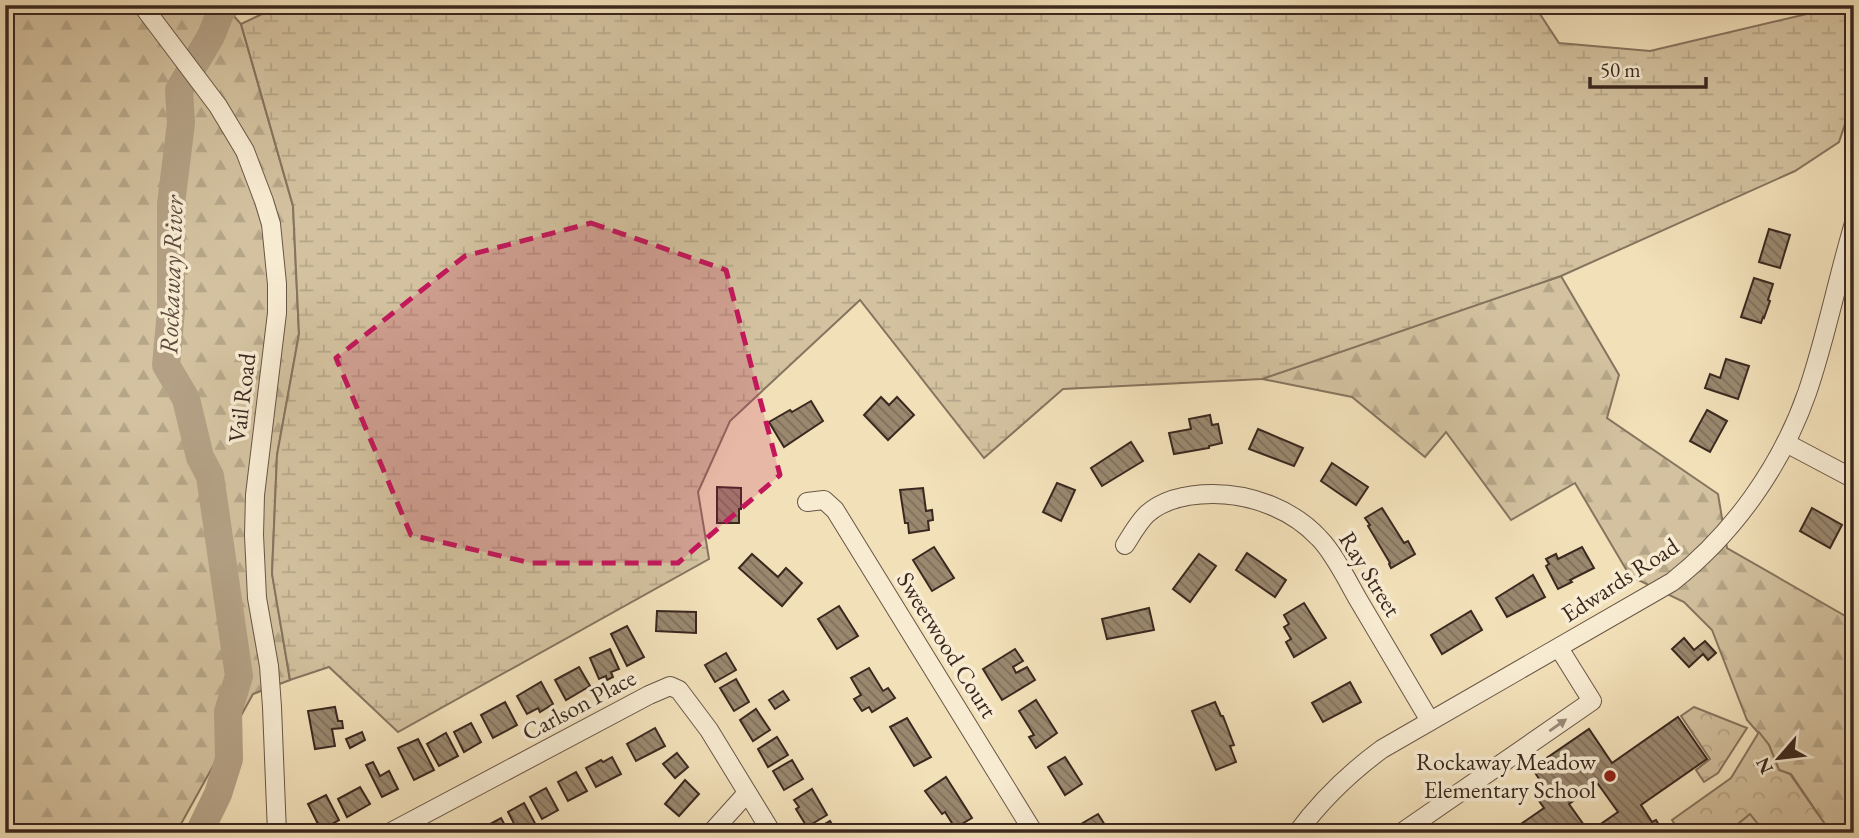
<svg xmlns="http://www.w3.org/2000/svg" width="1859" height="838" font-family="'EB Garamond',serif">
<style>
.forest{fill:url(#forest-firs);stroke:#87745f;stroke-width:2}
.wetland{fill:url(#wetland-marsh);stroke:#87745f;stroke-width:2}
.park{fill:url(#park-crowns);stroke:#87745f;stroke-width:2}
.pitch{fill:#d3c19f;stroke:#87745f;stroke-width:2}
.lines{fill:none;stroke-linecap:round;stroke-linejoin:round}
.river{stroke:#b4a185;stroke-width:28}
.building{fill:url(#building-back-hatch);stroke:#3b281f;stroke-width:2;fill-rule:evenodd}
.minor-casing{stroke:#695646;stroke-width:20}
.minor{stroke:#f7ebd2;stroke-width:18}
.oneway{fill:#998a78}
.marked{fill:#c2185b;fill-opacity:0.2;stroke:#c2185b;stroke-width:5;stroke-dasharray:14 9;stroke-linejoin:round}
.poi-dot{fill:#8f2418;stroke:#f7ebd2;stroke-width:2.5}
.labels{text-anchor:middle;stroke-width:7;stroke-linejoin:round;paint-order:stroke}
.street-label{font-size:24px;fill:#3b281f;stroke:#f7ebd2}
.poi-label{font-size:24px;fill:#3b281f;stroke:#f7ebd2;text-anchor:end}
.water-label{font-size:26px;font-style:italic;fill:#5f4c3e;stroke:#f7ebd2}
</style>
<defs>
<pattern id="forest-firs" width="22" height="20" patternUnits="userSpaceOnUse" patternTransform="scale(1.75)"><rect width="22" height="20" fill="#d3c19f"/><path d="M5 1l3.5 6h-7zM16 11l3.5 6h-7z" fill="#b6a688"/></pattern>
<pattern id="wetland-marsh" width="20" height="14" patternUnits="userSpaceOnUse" patternTransform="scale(1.75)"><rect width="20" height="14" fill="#d3c19f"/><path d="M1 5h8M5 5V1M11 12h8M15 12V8" fill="none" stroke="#b6a688"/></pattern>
<pattern id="park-crowns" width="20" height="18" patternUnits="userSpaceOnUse" patternTransform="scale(1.75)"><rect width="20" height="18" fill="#d3c19f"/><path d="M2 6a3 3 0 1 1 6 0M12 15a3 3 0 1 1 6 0" fill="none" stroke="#b6a688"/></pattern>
<pattern id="building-back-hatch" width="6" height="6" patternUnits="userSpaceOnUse" patternTransform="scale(1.75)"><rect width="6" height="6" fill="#9a886f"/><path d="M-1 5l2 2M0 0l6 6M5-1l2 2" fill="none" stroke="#7f6f5b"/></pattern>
</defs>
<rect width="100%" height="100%" fill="#f2e0b9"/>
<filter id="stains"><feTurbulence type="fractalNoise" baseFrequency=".00286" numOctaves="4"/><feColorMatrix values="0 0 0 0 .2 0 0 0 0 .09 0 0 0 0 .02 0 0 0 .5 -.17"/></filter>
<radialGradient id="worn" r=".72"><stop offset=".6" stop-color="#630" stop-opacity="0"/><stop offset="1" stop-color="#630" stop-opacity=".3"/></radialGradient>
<g class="forest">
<polygon points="5,5 224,5 241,24 293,206 299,334 277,455 272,573 290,680 253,694 176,833 5,833"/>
<polygon points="1561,276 1619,375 1607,418 1718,494 1727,548 1854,621 1854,833 1831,833 1791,774 1779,770 1769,745 1747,720 1712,630 1684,602 1630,576 1575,483 1511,520 1446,432 1425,457 1352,397 1262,379"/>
</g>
<polygon class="wetland" points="281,5 1534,5 1559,43 1650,51 1828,9 1854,17 1854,97 1839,142 1795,171 1561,276 1262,379 1063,389 984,458 860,300 730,421 698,492 709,559 398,732 329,667 290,680 272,574 277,455 299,334 293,206 241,24"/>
<g class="park">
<polygon points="1694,707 1747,728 1718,773 1704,782 1696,770 1710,759 1681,716"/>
<polygon points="1759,732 1769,745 1779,770 1790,774 1831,833 1680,833 1672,820 1731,778"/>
</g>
<polygon class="pitch" points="1750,814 1765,833 1727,833"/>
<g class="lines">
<polyline class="river" points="199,833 218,794 229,759 228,712 239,676 210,476 200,457 186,399 166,365 171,311 171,204 181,123 179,90 211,36 223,6 227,5"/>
</g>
<g class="building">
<polygon points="1769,229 1790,235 1780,268 1759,262"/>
<polygon points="1754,278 1773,284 1768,300 1770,301 1764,318 1763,317 1761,323 1741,317"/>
<polygon points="1726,359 1749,366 1738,399 1705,388 1710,374 1720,378"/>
<polygon points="881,397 889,405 897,397 914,415 888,440 864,415"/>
<polygon points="811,401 823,421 784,447 769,422 790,410 792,412"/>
<polygon points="1707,410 1727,421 1710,452 1690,441"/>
<polygon points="1210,415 1212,425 1218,424 1222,443 1209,446 1209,448 1174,454 1169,433 1191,429 1189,419"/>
<polygon points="1258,429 1303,448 1294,466 1249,449"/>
<polygon points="1131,442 1143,461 1102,486 1091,468"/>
<polygon points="1332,463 1368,487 1356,505 1321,481"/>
<polygon points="1057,483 1075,490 1061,521 1043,512"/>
<polygon points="717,487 741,488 741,509 739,509 739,523 717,523"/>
<polygon points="923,488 926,511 932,510 933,520 928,521 929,530 909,533 908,523 905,523 900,490"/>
<polygon points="1382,508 1404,543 1408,541 1415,554 1391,568 1389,564 1390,563 1368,526 1370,525 1365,518"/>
<polygon points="1812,508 1842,525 1830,548 1800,531"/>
<polygon points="934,547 954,578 932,591 913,560"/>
<polygon points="1582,547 1594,568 1570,580 1572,582 1558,589 1546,566 1549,564 1546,559 1556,554 1558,559"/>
<polygon points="1247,553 1286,580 1275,597 1236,570"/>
<polygon points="752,554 778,577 786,568 802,583 782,606 739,568"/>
<polygon points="1199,554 1216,566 1190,602 1173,589"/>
<polygon points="1533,575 1545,597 1507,617 1496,598"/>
<polygon points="1304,603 1326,638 1294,657 1286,642 1291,639 1284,627 1289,624 1284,615"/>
<polygon points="839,606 858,636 837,649 818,619"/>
<polygon points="1149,608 1154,630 1107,639 1102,619"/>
<polygon points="657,611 696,612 696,633 656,631"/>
<polygon points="1471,611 1482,630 1442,654 1431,635"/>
<polygon points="627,626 644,657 627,666 611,634"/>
<polygon points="1684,638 1694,650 1705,641 1716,653 1708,660 1703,654 1689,667 1672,649"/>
<polygon points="610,649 619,669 611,672 613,677 607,680 606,676 599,679 590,658"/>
<polygon points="1015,649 1023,661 1013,667 1016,673 1027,667 1035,680 1002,700 983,669"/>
<polygon points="726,653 736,670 715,682 705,665"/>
<polygon points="579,667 590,686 566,700 555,680"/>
<polygon points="869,668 883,691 888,688 895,698 872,712 869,707 862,711 854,699 861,695 851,678"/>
<polygon points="736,679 749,702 734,711 720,688"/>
<polygon points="541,682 553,704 540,712 538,708 527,714 517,696"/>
<polygon points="1350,682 1361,702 1323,722 1312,703"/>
<polygon points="783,691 789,700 775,709 769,700"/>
<polygon points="1036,700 1057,733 1036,748 1029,737 1034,735 1019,711"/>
<polygon points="505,702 517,725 493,738 481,715"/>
<polygon points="1215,702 1221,716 1223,716 1234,745 1230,746 1236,762 1216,770 1192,711"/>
<polygon points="335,707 338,721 342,721 343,728 332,729 335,746 315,749 308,711"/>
<polygon points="756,709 770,730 753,741 740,720"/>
<path d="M 1678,717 L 1707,759 L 1641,805 L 1652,822 L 1656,820 L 1664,833 L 1508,833 L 1544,808 L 1537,798 L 1547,791 L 1532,768 L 1589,729 L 1612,763 ZM 1598,784 L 1618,812 L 1589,832 L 1569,804 Z"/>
<polygon points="907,718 931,757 914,766 890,727"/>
<polygon points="471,723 481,742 464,752 454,732"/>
<polygon points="655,728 665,746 636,761 627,744"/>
<polygon points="362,732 365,740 350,748 346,739"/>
<polygon points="446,733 458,756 439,766 427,744"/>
<polygon points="777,737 788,755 768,767 758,749"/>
<polygon points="418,739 434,770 414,780 398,748"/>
<polygon points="677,753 688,767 675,778 663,764"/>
<polygon points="612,757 621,774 596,787 586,768 601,760 603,762"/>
<polygon points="1065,757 1082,784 1065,795 1048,767"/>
<polygon points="792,760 803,779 784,790 773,771"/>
<polygon points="373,762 380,776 389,771 398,789 382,797 366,765"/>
<polygon points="576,772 587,791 568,801 558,782"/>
<polygon points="946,777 972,818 955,828 945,812 942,814 925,791"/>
<polygon points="685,780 699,794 679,816 665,804"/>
<polygon points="360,787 370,804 347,817 338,799"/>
<polygon points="546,788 558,810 542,819 530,797"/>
<polygon points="812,789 827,815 807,827 796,809 799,807 794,800"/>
<polygon points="326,795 339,820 321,830 308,804"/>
<polygon points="524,803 537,827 526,833 519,833 508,812"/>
<polygon points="1098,814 1110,833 1087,833 1081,824"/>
<polygon points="501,818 509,833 483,833 481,829"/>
<polygon points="830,821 837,833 810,833"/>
</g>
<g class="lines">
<defs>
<g id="minor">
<polyline points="142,5 218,106 245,151 264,201 271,224 277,284 277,313 255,495 254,535 257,598 269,666 272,707 277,833"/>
<polyline points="1786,443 1854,479"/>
<polyline points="807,502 824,500 835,510 1034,833"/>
<path d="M 1125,545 C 1132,534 1138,523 1147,514 C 1164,499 1190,494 1213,494 C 1251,494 1292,509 1319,538 C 1334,553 1348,582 1359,601 C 1383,641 1406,681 1430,721"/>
<polyline points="389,833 649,695 670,686 679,690 709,730 772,833"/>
<polyline points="711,833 747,793"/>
<path d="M 1297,833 C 1322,799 1348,774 1382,749 L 1672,582 C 1733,534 1781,467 1807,393 C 1826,338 1837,280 1854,223"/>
<polyline points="1401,833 1592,701 1559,648"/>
</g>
</defs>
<use href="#minor" class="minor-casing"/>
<use href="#minor" class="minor"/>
</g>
<defs><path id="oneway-solid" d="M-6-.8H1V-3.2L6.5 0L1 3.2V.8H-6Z" transform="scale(1.75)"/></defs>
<use class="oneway" href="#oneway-solid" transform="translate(1558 725) rotate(-35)"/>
<path class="marked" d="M 591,223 L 726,270 L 780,475 L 678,563 L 531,563 L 411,535 L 336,358 L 465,256 Z"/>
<circle class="poi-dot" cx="1610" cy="776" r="7"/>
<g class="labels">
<g class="street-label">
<text transform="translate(242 398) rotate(-83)" y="8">Vail Road</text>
<text transform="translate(1370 574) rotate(58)" y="8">Ray Street</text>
<text transform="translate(1620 580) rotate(-33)" y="8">Edwards Road</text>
<text transform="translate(947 645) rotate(58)" y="8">Sweetwood Court</text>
<text transform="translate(579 705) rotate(-28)" y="8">Carlson Place</text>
</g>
<g class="poi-label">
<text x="1596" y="770">Rockaway Meadow<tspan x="1596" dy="28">Elementary School</tspan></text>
</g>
<g class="water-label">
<text transform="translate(171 275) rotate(-88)" y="9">Rockaway River</text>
</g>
</g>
<rect width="1859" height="838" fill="none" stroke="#f2e0b9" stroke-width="28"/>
<rect x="7" y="7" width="1845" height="824" fill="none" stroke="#3b281f" stroke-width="3.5"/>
<rect x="14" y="14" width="1831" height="810" fill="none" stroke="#3b281f" stroke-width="2"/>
<g transform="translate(1779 758) rotate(242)" stroke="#f7ebd2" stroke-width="5" paint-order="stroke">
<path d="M0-5L12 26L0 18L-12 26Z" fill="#3b281f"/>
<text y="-10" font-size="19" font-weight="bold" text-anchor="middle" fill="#3b281f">N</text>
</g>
<path d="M1590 77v10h116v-10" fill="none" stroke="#3b281f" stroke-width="3.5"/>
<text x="1600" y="77" font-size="21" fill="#3b281f" stroke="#f7ebd2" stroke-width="5" paint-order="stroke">50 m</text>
<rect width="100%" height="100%" filter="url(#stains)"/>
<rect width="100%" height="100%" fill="url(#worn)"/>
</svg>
